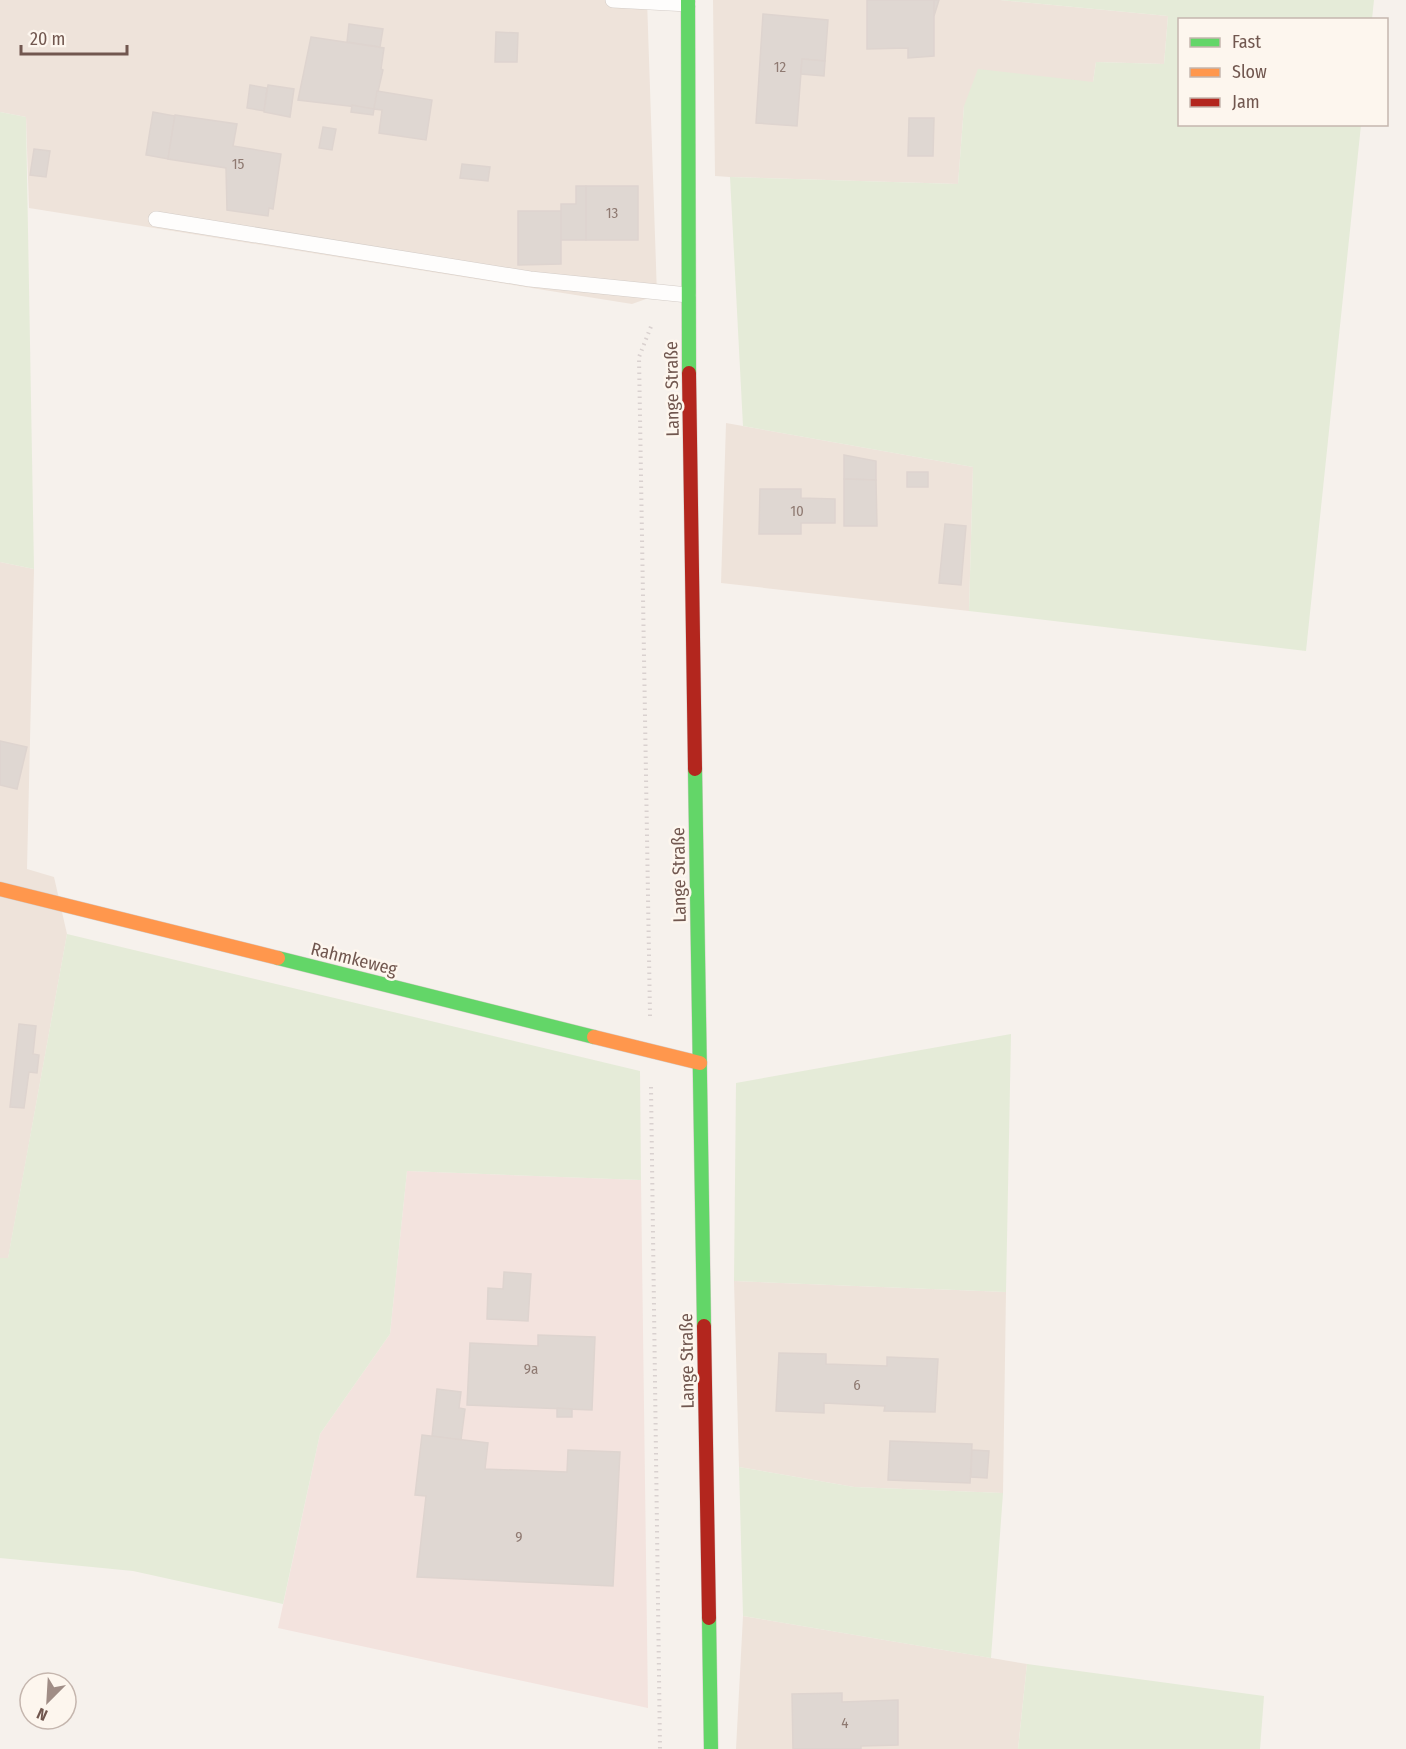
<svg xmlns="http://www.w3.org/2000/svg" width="1406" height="1749" font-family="'Fira Sans Condensed',sans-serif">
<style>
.residential{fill:#eee3da}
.commercial{fill:#f3e3de}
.green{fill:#e5ebd8}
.building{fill:#dfd7d2;stroke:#ded4cf;stroke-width:1.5}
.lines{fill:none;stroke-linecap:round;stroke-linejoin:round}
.lane-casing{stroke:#d3ccc7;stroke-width:16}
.fast-casing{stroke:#d5cdc8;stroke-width:15}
.slow-casing{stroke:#d5cdc8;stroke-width:15}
.jam-casing{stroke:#d5cdc8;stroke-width:15}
.path{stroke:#d9d1cf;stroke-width:4;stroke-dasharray:1.5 4.5;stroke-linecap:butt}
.lane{stroke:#fefdfc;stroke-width:15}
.fast{stroke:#63d668;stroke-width:14}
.slow{stroke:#ff974d;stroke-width:14}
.jam{stroke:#b3261e;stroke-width:14}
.labels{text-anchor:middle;stroke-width:5;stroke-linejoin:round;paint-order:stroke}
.number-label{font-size:15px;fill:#8f7a72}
.street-label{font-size:18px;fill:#71574f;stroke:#fdf6ee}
</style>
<rect width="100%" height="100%" fill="#f6f1ec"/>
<g class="residential">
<polygon points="0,0 647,0 657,295 632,304 29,208 26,117 0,112"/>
<polygon points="713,0 1000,0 1168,16 1164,64 1096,62 1093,82 964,106 958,184 730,177 715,176"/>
<polygon points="726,423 973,467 969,611 721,583"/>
<polygon points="0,562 34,569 27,869 54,877 67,934 8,1259 0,1258"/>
<polygon points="734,1281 1006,1292 1003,1493 854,1487 739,1467"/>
<polygon points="743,1616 1027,1664 1018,1749 736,1749"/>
</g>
<polygon class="commercial" points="407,1171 641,1180 648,1708 278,1628 320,1434 390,1334"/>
<g class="green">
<polygon points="1000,0 1374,0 1372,19 1180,20 1180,124 1361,125 1306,651 969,611 973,467 743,426 730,177 958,184 964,106 978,69 1093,82 1096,62 1164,64 1168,16"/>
<polygon points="0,112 26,117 34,569 0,562"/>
<polygon points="67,934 640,1071 641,1180 407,1171 390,1334 320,1434 283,1604 133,1571 0,1558 0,1258 8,1258"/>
<polygon points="1011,1034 1006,1292 734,1281 736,1083"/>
<polygon points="739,1467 854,1487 1003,1493 991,1658 743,1616"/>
<polygon points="1027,1664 1264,1696 1260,1749 1018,1749"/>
</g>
<g class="building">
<polygon points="867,0 934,0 934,56 908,58 908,48 867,49"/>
<polygon points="934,0 939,0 934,16"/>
<polygon points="763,14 828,20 825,61 802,59 797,126 756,123"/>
<polygon points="349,24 383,29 380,47 347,42"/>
<polygon points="496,32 518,33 517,62 495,62"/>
<polygon points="311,37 384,48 381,69 383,70 374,109 298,100"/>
<polygon points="802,59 825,61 824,76 801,74"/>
<polygon points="250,85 267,88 264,111 247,108"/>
<polygon points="268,85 294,89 290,117 264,112"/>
<polygon points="377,91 432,100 426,140 379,133 382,110 374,109"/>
<polygon points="352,105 374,109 373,115 351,112"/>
<polygon points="153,112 175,116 168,159 146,155"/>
<polygon points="175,115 237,124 233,146 281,154 273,209 269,208 268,216 227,210 226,168 168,159"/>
<polygon points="909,118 934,118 933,156 908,156"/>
<polygon points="323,127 336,129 332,150 319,148"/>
<polygon points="34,149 50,151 46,177 30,175"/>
<polygon points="462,164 490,167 488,181 460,178"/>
<polygon points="576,186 586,186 586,240 561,240 561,204 576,204"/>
<rect x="586" y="186" width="52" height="54"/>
<polygon points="518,211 561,211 561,264 518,265"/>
<polygon points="844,455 876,461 876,480 844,479"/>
<rect x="907" y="472" width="21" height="15"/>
<polygon points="844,479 876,480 877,526 844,526"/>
<polygon points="760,489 801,489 801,498 835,499 835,523 801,523 801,534 759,534"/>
<polygon points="945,524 966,526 961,585 939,583"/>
<polygon points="0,741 27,747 17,789 0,785"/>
<polygon points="19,1024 36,1026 33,1054 39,1055 37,1073 29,1072 24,1108 10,1107"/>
<polygon points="504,1272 531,1274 528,1321 487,1319 488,1288 503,1289"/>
<polygon points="538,1335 595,1337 592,1410 467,1405 470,1343 538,1346"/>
<polygon points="779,1353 826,1354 826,1364 887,1366 887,1357 938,1359 935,1412 884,1411 885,1406 824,1403 824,1413 776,1411"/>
<polygon points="437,1389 461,1392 459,1408 465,1409 461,1440 432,1436"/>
<polygon points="557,1408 572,1409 572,1417 557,1417"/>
<polygon points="422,1435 488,1443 485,1469 567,1472 568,1450 620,1452 613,1586 417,1577 426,1496 415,1495"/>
<polygon points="890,1441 972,1444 970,1483 888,1480"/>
<polygon points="972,1450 989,1451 987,1478 971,1477"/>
<polygon points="842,1693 842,1702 898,1700 898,1745 861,1746 861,1749 793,1749 792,1694"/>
</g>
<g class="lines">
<defs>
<g id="lane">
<polyline points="613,0 688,4"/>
<polyline points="156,219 530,279 688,295"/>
</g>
<g id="fast">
<polyline points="688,0 689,373"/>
<polyline points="695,769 704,1326"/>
<polyline points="278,958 594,1037"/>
<polyline points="709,1618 711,1749"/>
</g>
<g id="slow">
<polyline points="0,889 278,958"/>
<polyline points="594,1037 700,1063"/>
</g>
<g id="jam">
<polyline points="689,373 695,769"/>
<polyline points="704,1326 709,1618"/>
</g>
</defs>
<use href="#lane" class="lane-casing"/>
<use href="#fast" class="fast-casing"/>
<use href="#slow" class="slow-casing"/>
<use href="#jam" class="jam-casing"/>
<g class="path">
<polyline points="650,1016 639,357 652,324"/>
<polyline points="651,1087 660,1749"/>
</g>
<use href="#lane" class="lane"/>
<use href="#fast" class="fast"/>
<use href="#slow" class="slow"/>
<use href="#jam" class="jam"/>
</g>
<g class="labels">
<g class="number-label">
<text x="780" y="72">12</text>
<text x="238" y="169">15</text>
<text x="612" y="218">13</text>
<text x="797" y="516">10</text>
<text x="531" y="1374">9a</text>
<text x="857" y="1390">6</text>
<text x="519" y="1542">9</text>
<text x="845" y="1728">4</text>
</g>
<g class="street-label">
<text transform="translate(672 389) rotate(-91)" y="6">Lange Straße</text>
<text transform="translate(679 875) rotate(-91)" y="6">Lange Straße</text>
<text transform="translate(354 959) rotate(14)" y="6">Rahmkeweg</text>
<text transform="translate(687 1361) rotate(-91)" y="6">Lange Straße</text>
</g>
</g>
<rect x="1178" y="18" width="210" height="108" fill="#fdf6ee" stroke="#c5b6ae" stroke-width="1.5"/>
<rect x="1190" y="38" width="30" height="9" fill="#63d668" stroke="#c5b6ae" stroke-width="1.5"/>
<text x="1232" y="48" font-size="18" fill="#71574f">Fast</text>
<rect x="1190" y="68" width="30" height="9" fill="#ff974d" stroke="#c5b6ae" stroke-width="1.5"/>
<text x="1232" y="78" font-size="18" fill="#71574f">Slow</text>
<rect x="1190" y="98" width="30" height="9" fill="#b3261e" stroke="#c5b6ae" stroke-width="1.5"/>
<text x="1232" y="108" font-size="18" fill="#71574f">Jam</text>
<g transform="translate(48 1701) rotate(204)"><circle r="28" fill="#fdf6ee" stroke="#c5b6ae" stroke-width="1.5"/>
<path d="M0-4.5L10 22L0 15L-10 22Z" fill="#a08d86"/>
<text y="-9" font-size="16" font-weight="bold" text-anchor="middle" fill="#71574f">N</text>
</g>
<path d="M21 45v9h106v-9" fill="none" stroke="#71574f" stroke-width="3"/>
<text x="30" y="45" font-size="18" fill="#71574f" stroke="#fdf6ee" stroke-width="4.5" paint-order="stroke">20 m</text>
</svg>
